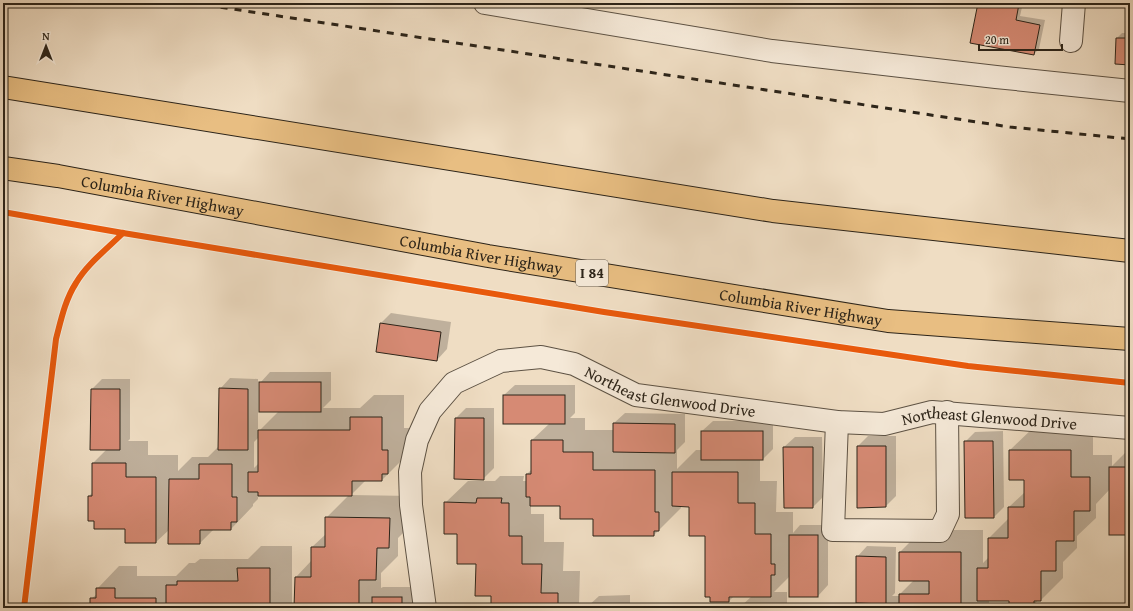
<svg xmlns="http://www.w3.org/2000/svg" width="1133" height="611" font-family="'Gentium Book Plus',serif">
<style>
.shadow{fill:#0003;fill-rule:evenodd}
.building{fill:#d68a74;stroke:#2c2419}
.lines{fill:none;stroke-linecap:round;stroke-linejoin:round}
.minor-casing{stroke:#5d5244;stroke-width:24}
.highway-casing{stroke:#2c2419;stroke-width:24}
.minor{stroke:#f5e9d8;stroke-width:22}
.highway{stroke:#e8be82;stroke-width:22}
.rail{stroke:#2c2419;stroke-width:3;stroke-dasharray:7 7;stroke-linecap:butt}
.cycleway-casing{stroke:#f5e9d8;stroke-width:8}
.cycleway{stroke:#e8590c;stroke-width:6}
.labels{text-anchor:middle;stroke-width:3.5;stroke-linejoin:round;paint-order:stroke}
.shield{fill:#f5e9d8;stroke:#685f52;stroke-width:1}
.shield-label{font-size:15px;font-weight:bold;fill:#2c2419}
.street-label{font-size:16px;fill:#2c2419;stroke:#f5e9d8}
</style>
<rect width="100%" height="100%" fill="#efddc3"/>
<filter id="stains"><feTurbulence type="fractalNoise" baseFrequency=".005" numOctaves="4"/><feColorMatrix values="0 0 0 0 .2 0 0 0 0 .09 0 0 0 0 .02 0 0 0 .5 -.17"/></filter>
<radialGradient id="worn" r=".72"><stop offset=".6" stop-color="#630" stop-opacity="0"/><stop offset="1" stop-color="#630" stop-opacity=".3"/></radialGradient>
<g class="shadow">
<polygon points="979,3 1023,3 1020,16 1045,20 1039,49 1034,54"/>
<polygon points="1122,33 1130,33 1130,64 1117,38"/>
<polygon points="391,313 451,322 447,349 437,360 381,323"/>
<path d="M 270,372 L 331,372 L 331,400 L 323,408 L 360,408 L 374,395 L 404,395 L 404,428 L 410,428 L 410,451 L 404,458 L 382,480 L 366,480 L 351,495 L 412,496 L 411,525 L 398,538 L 398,556 L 381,573 L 381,588 L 383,587 L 412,587 L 412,608 L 295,608 L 296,577 L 312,560 L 312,547 L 326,534 L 326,518 L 349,495 L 258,495 L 258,499 L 253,504 L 253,506 L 231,529 L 214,529 L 200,543 L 170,529 L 156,542 L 126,528 L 95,520 L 89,496 L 93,492 L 93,463 L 107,449 L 92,389 L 102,379 L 130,379 L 130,439 L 128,441 L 148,441 L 148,455 L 178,455 L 178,471 L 192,457 L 208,457 L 220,445 L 220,389 L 230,378 L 258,379 L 258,432 L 279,411 L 260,383 ZM 259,437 L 259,463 L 254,468 L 254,442 Z"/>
<polygon points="515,385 575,385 575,413 570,418 585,418 585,430 614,430 614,423 625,413 685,414 685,442 677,450 677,469 696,450 702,450 702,431 713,421 773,421 773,449 763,459 760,459 760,481 777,481 776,512 793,512 793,533 800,525 828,525 828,585 818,596 790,596 790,576 774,592 787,592 787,605 817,606 817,608 739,608 752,596 734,596 729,601 711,601 706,535 690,506 681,505 681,508 654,535 594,518 561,505 531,505 531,514 544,514 544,542 564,542 563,571 580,571 579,605 576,608 492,608 492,595 477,563 458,533 445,503 468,481 495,481 500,476 524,476 523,481 527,481 527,474 532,469 532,440 550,423 504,395"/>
<polygon points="466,408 494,408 494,468 484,478 455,478 456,418"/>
<polygon points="1033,428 1093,428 1093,455 1112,455 1112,466 1130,448 1130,534 1110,489 1096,504 1096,518 1077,536 1077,548 1063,562 1063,578 1041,600 1038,600 1034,605 1010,600 989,600 989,608 880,608 885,603 857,557 867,546 896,547 895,593 892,596 900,596 900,594 914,580 900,552 922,530 983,530 983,563 989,557 989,538 1009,518 1009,507 1025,492 1025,479 1010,450"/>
<polygon points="1003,431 1004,507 994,517 965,442 975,432"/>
<polygon points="868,436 896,436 896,496 886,506 858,506 858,446"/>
<polygon points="795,437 822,437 823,497 813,507 784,447"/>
<polygon points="261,546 292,546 292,608 91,608 91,599 97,594 97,589 119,566 137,566 137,576 176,576 189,563 195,563 200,559 248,559"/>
<polygon points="630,595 630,608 586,608 599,596"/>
</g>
<g class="building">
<polygon points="978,3 1011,3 1019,4 1016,20 1040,25 1034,55 970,43"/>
<polygon points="1116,38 1130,38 1130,65 1115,64"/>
<polygon points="380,323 441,332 437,361 376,352"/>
<rect x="259" y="382" width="62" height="30"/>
<polygon points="219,388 248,389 248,450 218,450"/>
<polygon points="91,389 120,389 120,450 90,450"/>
<rect x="503" y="395" width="62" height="29"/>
<polygon points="350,417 382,417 382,450 388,450 388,474 382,474 382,481 352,481 352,496 258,496 258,492 248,492 248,472 258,472 258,430 350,430"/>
<polygon points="455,418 484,418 484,480 454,479"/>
<polygon points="613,423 675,424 675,453 613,452"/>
<rect x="701" y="431" width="62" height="29"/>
<polygon points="531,440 563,440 563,452 593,452 593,470 655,470 655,512 659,512 659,531 654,531 654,536 593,536 593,519 560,519 560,506 530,506 530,497 526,497 526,474 531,474"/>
<polygon points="964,441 993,441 994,518 965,518"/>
<polygon points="857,446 886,446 886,507 857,508"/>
<polygon points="783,447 813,447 813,508 784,508"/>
<polygon points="1009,450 1071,450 1071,477 1090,477 1090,511 1074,511 1074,541 1056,541 1056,571 1041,571 1041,601 1034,601 1034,606 1009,606 1009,601 977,601 977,568 988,568 988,538 1008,538 1008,507 1024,507 1024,480 1009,480"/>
<polygon points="92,463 126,463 126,477 156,477 156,543 125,543 125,529 94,529 94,521 88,521 88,496 92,496"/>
<polygon points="199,464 232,464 232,497 237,497 237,522 231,522 231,530 200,530 200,544 168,544 169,479 199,479"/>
<rect x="1109" y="467" width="21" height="68"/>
<polygon points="672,472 738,472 738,503 755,503 755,534 771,534 771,564 775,564 775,575 771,575 771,597 729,597 729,602 710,602 710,597 705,597 705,536 689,536 689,507 672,506"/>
<polygon points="477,498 502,498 501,503 509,503 509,536 522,536 522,564 542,564 541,593 558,593 558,608 491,608 491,596 475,596 476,564 457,564 457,534 444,534 444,502 476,503"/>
<polygon points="325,517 390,518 389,548 377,548 376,580 359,580 359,608 294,608 295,577 311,577 311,547 325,547"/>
<rect x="789" y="535" width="29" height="62"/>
<polygon points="899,552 961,552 961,608 899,608 899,594 929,594 929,581 899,581"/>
<polygon points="856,556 886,557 886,604 856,603"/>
<polygon points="237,568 270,568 270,608 176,608 176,604 166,604 166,585 177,585 177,581 238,581"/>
<polygon points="96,588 115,588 115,598 156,598 156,608 90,608 90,598 96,598"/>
<rect x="372" y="597" width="30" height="11"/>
</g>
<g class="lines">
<defs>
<g id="minor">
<polyline points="485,3 772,51 996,77 1130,91"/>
<polyline points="1071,41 1074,3"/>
<polyline points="837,422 833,530 940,531 948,514 947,412"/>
<path id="s1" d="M 425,608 L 411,505 L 410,472 L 417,440 L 430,411 L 454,383 L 501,361 L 541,357 L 574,364 L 636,395 L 837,422 L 884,424 L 932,412 L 1130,428"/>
</g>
<g id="highway">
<polyline points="3,87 773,211 1130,251"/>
<path id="s2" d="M 3,168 L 58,176 L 488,256 L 888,321 L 1130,339"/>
</g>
</defs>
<use href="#minor" class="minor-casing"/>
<use href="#highway" class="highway-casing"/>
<use href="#minor" class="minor"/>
<use href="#highway" class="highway"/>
<polyline class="rail" points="193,3 1010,127 1130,139"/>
<defs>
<g id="cycleway">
<polyline points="3,212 123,233 604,312 968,366 1130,383"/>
<path d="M 24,608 L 56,339 C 61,320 65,300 76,283 C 87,264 107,249 123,233"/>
</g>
</defs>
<use href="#cycleway" class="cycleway-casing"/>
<use href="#cycleway" class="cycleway"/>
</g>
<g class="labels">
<rect class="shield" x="576" y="260" width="32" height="26" rx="3"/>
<g class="shield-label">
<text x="592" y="278">I 84</text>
</g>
<g class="street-label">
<text dy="6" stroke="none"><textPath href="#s2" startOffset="162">Columbia River Highway</textPath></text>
<text dy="6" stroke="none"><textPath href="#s2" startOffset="486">Columbia River Highway</textPath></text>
<text dy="6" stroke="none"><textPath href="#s2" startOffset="810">Columbia River Highway</textPath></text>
<text dy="6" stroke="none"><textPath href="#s1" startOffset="466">Northeast Glenwood Drive</textPath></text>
<text dy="6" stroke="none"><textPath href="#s1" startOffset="790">Northeast Glenwood Drive</textPath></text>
</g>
</g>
<rect width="1133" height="611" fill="none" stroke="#efddc3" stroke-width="16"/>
<rect x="4" y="4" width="1125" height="603" fill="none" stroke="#2c2419" stroke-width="2"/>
<rect x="8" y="8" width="1117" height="595" fill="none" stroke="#2c2419"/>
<g transform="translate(46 46)" stroke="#f5e9d8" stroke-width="3" paint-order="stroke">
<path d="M0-3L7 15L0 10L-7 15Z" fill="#2c2419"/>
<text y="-6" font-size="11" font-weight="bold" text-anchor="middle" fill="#2c2419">N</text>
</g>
<path d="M979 44v6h83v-6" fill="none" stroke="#2c2419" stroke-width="2"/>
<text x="985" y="44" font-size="12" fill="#2c2419" stroke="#f5e9d8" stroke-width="3" paint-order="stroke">20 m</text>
<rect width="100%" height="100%" filter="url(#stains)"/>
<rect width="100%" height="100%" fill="url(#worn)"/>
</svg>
